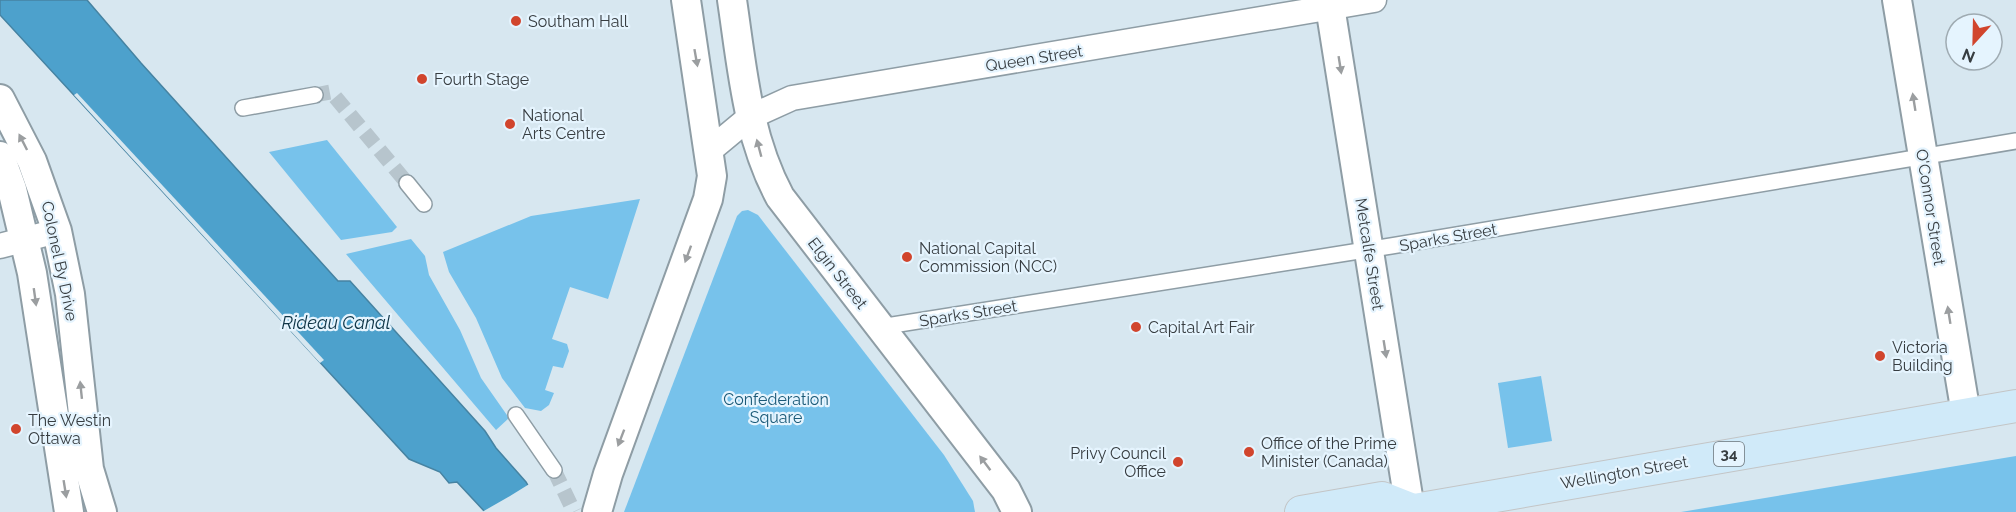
<svg xmlns="http://www.w3.org/2000/svg" width="2016" height="512" font-family="Raleway,sans-serif">
<style>
.green{fill:#77c2eb}
.water{fill:#4da1cc;stroke:#4683a2;stroke-width:1.5}
.pier{fill:#d7e7f0}
.lines{fill:none;stroke-linecap:round;stroke-linejoin:round}
.pedestrian-tunnel{stroke:#b7c5cd;stroke-width:15;stroke-dasharray:15 8;stroke-linecap:butt}
.pedestrian-casing{stroke:#8e9da5;stroke-width:18}
.tertiary-casing{stroke:#8e9da5;stroke-width:27}
.secondary-casing{stroke:#8e9da5;stroke-width:32}
.primary-casing{stroke:#c3c5c6;stroke-width:34}
.pedestrian{stroke:#fff;stroke-width:15}
.tertiary{stroke:#fff;stroke-width:24}
.secondary{stroke:#fff;stroke-width:28}
.primary{stroke:#d0eaf9;stroke-width:32}
.oneway{fill:#9b9ea0}
.poi-dot{fill:#d1452d;stroke:#e5f4fe;stroke-width:2}
.labels{text-anchor:middle;stroke-width:4.5;stroke-linejoin:round;paint-order:stroke}
.shield{fill:#e5f4fe;stroke:#6b747a;stroke-width:1.5}
.shield-label{font-size:15px;font-weight:bold;fill:#373d41}
.poi-label{font-size:16px;fill:#373d41;stroke:#e5f4fe;text-anchor:start}
.street-label{font-size:16px;fill:#373d41;stroke:#e5f4fe}
.park-label{font-size:16px;fill:#1a5a78;stroke:#e5f4fe}
.water-label{font-size:18px;font-style:italic;fill:#0f3547;stroke:#e5f4fe}
</style>
<rect width="100%" height="100%" fill="#d7e7f0"/>
<g class="green">
<polygon points="327,140 397,227 392,232 341,240 269,152"/>
<polygon points="640,199 608,299 570,287 552,339 567,344 569,351 563,368 553,366 545,390 554,393 549,405 541,411 525,408 502,378 476,318 449,272 443,252 531,216"/>
<polygon points="748,210 758,215 944,455 973,501 975,512 624,512 737,216 742,211"/>
<polygon points="411,239 425,256 429,275 460,330 481,378 509,418 496,430 346,254"/>
<polygon points="1541,376 1552,441 1508,448 1498,383"/>
<polygon points="2016,456 2016,512 1681,512 1986,461"/>
</g>
<polygon class="water" points="0,0 87,0 141,63 338,281 350,281 485,431 496,448 526,482 543,512 485,512 457,482 449,483 440,472 409,459 0,15"/>
<g class="pier">
<polygon points="77,93 324,360 320,363 74,95"/>
<polygon points="531,483 546,512 482,512 510,496"/>
</g>
<g class="lines">
<g class="pedestrian-tunnel">
<polyline points="315,95 331,92 407,183"/>
<polyline points="554,470 574,512"/>
</g>
<defs>
<g id="pedestrian">
<polyline points="243,108 315,95"/>
<polyline points="407,183 424,204"/>
<polyline points="880,327 1391,246 2016,141"/>
<polyline points="516,415 554,470"/>
</g>
<g id="tertiary">
<polyline points="709,151 750,117 792,98 1374,0"/>
<polyline points="0,246 57,231"/>
</g>
<g id="secondary">
<path d="M 732,0 C 742,67 747,136 780,197 L 1006,490 L 1017,512"/>
<polyline points="1329,0 1410,509"/>
<polyline points="1897,0 1966,414"/>
<polyline points="0,99 32,161 57,231 70,294 89,469 102,512"/>
<polyline points="0,156 12,189 32,273 69,512"/>
<polyline points="597,512 608,474 708,199 712,176 686,0"/>
</g>
<g id="primary">
<polyline points="1301,512 1382,498 1410,509"/>
<polyline points="1403,512 2016,406"/>
</g>
</defs>
<use href="#pedestrian" class="pedestrian-casing"/>
<use href="#tertiary" class="tertiary-casing"/>
<use href="#secondary" class="secondary-casing"/>
<use href="#primary" class="primary-casing"/>
<use href="#pedestrian" class="pedestrian"/>
<use href="#tertiary" class="tertiary"/>
<use href="#secondary" class="secondary"/>
<use href="#primary" class="primary"/>
</g>
<defs><path id="oneway-solid" d="M-6-.8H1V-3.2L6.5 0L1 3.2V.8H-6Z" transform="scale(1.5)"/></defs>
<g class="oneway">
<use href="#oneway-solid" transform="translate(696 58) rotate(80)"/>
<use href="#oneway-solid" transform="translate(1340 65) rotate(81)"/>
<use href="#oneway-solid" transform="translate(1914 102) rotate(-99)"/>
<use href="#oneway-solid" transform="translate(23 142) rotate(-117)"/>
<use href="#oneway-solid" transform="translate(759 148) rotate(-105)"/>
<use href="#oneway-solid" transform="translate(688 254) rotate(110)"/>
<use href="#oneway-solid" transform="translate(35 297) rotate(82)"/>
<use href="#oneway-solid" transform="translate(1949 315) rotate(-99)"/>
<use href="#oneway-solid" transform="translate(1385 349) rotate(81)"/>
<use href="#oneway-solid" transform="translate(81 390) rotate(-96)"/>
<use href="#oneway-solid" transform="translate(621 438) rotate(111)"/>
<use href="#oneway-solid" transform="translate(985 463) rotate(-127)"/>
<use href="#oneway-solid" transform="translate(65 489) rotate(81)"/>
</g>
<g class="poi-dot">
<circle cx="516" cy="21" r="6"/>
<circle cx="422" cy="79" r="6"/>
<circle cx="510" cy="124" r="6"/>
<circle cx="907" cy="257" r="6"/>
<circle cx="1136" cy="327" r="6"/>
<circle cx="1880" cy="356" r="6"/>
<circle cx="16" cy="429" r="6"/>
<circle cx="1249" cy="452" r="6"/>
<circle cx="1178" cy="462" r="6"/>
</g>
<g class="labels">
<rect class="shield" x="1714" y="442" width="30" height="24" rx="4.5"/>
<g class="shield-label">
<text x="1729" y="459">34</text>
</g>
<g class="poi-label">
<text x="528" y="27">Southam Hall</text>
<text x="434" y="85">Fourth Stage</text>
<text x="522" y="121">National<tspan x="522" dy="18">Arts Centre</tspan></text>
<text x="919" y="254">National Capital<tspan x="919" dy="18">Commission (NCC)</tspan></text>
<text x="1148" y="333">Capital Art Fair</text>
<text x="1892" y="353">Victoria<tspan x="1892" dy="18">Building</tspan></text>
<text x="28" y="426">The Westin<tspan x="28" dy="18">Ottawa</tspan></text>
<text x="1261" y="449">Office of the Prime<tspan x="1261" dy="18">Minister (Canada)</tspan></text>
<text x="1166" y="459" text-anchor="end">Privy Council<tspan x="1166" dy="18">Office</tspan></text>
</g>
<g class="street-label">
<text transform="translate(1034 58) rotate(-9)" y="6">Queen Street</text>
<text transform="translate(1931 207) rotate(81)" y="6">O'Connor Street</text>
<text transform="translate(1448 237) rotate(-10)" y="6">Sparks Street</text>
<text transform="translate(1370 254) rotate(81)" y="6">Metcalfe Street</text>
<text transform="translate(60 261) rotate(78)" y="6">Colonel By Drive</text>
<text transform="translate(838 273) rotate(52)" y="6">Elgin Street</text>
<text transform="translate(968 313) rotate(-9)" y="6">Sparks Street</text>
<text transform="translate(1624 472) rotate(-10)" y="6">Wellington Street</text>
</g>
<g class="park-label">
<text x="776" y="405">Confederation<tspan x="776" dy="18">Square</tspan></text>
</g>
<g class="water-label">
<text x="336" y="329">Rideau Canal</text>
</g>
</g>
<g transform="translate(1974 42) rotate(202)"><circle r="28" fill="#e5f4fe" stroke="#9fabb2" stroke-width="1.5"/>
<path d="M0-4.5L10 22L0 15L-10 22Z" fill="#d1452d"/>
<text y="-9" font-size="16" font-weight="bold" text-anchor="middle" fill="#373d41">N</text>
</g>
</svg>
